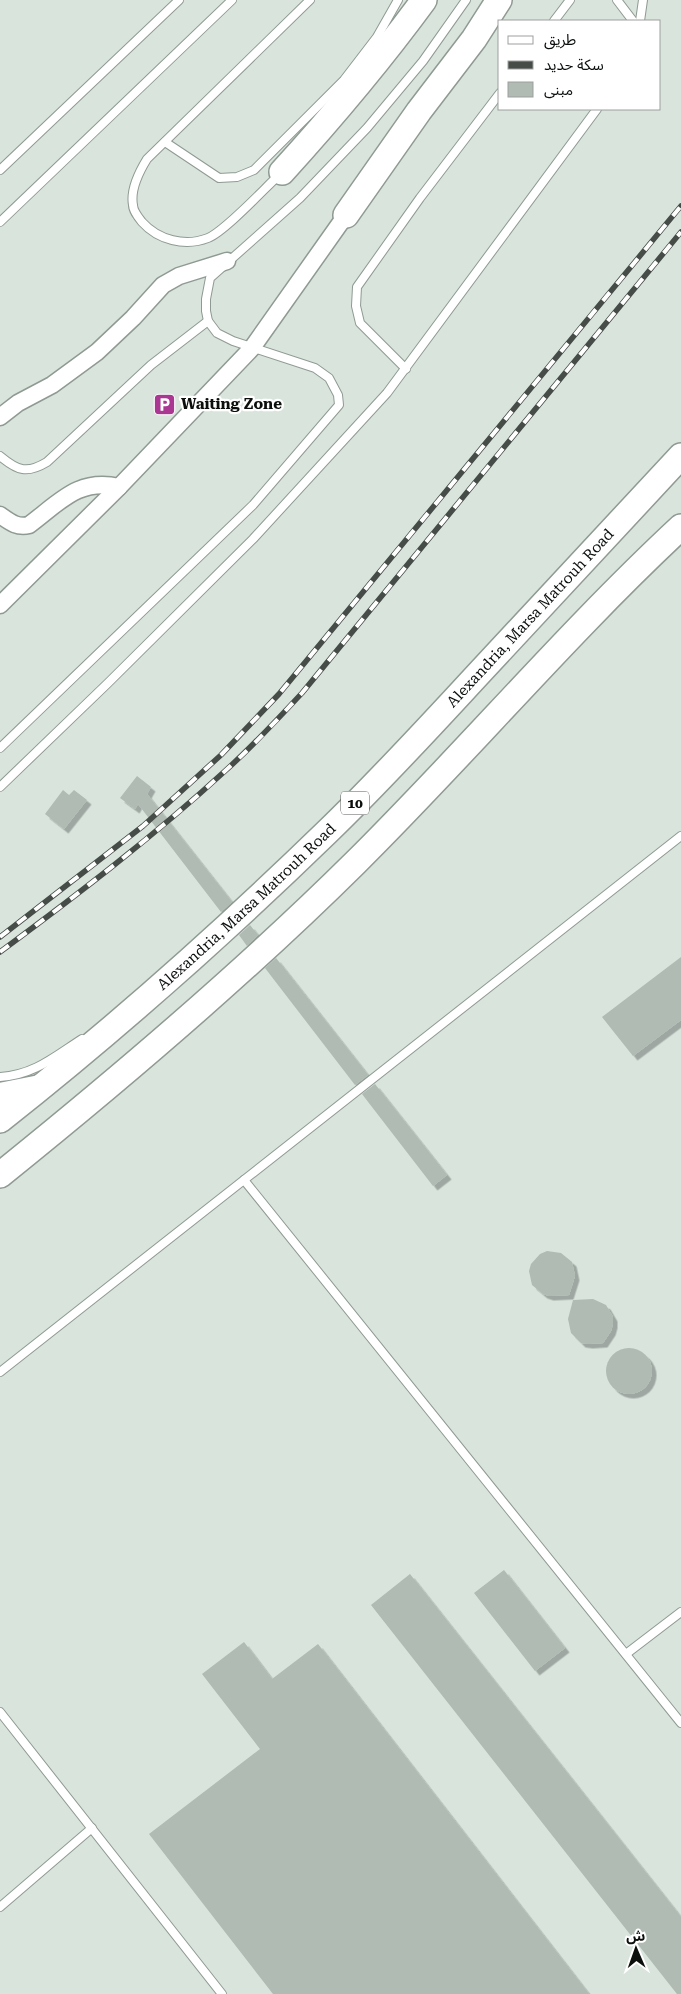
<svg xmlns="http://www.w3.org/2000/svg" width="681" height="1994" font-family="'Roboto Serif','Noto Sans Arabic',serif">
<style>
.building{fill:#afbbb3;filter:url(#shadow)}
.lines{fill:none;stroke-linecap:round;stroke-linejoin:round}
.lane-casing{stroke:#8f9a93;stroke-width:10}
.street-casing{stroke:#8f9a93;stroke-width:19}
.secondary-casing{stroke:#8f9a93;stroke-width:25}
.primary-casing{stroke:#8f9a93;stroke-width:28}
.lane{stroke:#fff;stroke-width:8}
.street{stroke:#fff;stroke-width:16}
.secondary{stroke:#fff;stroke-width:22}
.primary{stroke:#fff;stroke-width:25}
.rail-casing{stroke:#464c48;stroke-width:5.5}
.rail{stroke:#fff;stroke-width:4;stroke-dasharray:11;stroke-linecap:butt}
.labels{text-anchor:middle;stroke-width:4.5;stroke-linejoin:round;paint-order:stroke}
.shield{fill:#fff;stroke:#545755;stroke-width:1}
.shield-label{font-size:14px;font-weight:bold;fill:#0b0f0c}
.poi-label{font-size:15px;font-weight:bold;fill:#0b0f0c;stroke:#fff;text-anchor:start}
.street-label{font-size:15px;fill:#0b0f0c;stroke:#fff}
</style>
<defs>
<filter id="shadow"><feDropShadow dx="4.5" dy="4.5" stdDeviation="0" flood-color="#0004"/></filter>
</defs>
<rect width="100%" height="100%" fill="#d8e4dc"/>
<g class="building">
<polygon points="137,776 151,787 147,794 232,902 221,912 138,804 135,809 120,798"/>
<polygon points="63,790 69,795 74,790 87,800 64,829 45,814"/>
<polygon points="250,925 258,935 247,946 239,935"/>
<polygon points="681,957 681,1020 633,1056 602,1017"/>
<polygon points="276,958 368,1075 355,1085 265,968"/>
<polygon points="375,1084 447,1175 433,1186 362,1094"/>
<polygon points="547,1251 561,1253 572,1262 575,1276 569,1295 549,1296 543,1294 532,1285 529,1271 531,1264 540,1254"/>
<polygon points="593,1299 606,1305 613,1317 613,1324 611,1331 603,1343 588,1344 581,1343 571,1333 568,1319 573,1300"/>
<circle cx="629" cy="1371" r="23"/>
<polygon points="504,1570 565,1648 535,1671 474,1593"/>
<polygon points="410,1574 681,1917 681,1994 677,1994 371,1605"/>
<polygon points="244,1642 272,1679 318,1644 589,1994 273,1994 149,1834 260,1749 202,1674"/>
</g>
<g class="lines">
<defs>
<g id="lane">
<polyline points="617,0 633,21"/>
<polyline points="554,21 570,0"/>
<polyline points="640,21 643,0"/>
<polyline points="165,142 219,178 237,177 254,170 344,80 377,37 398,0"/>
<polyline points="0,170 179,0"/>
<path d="M 279,175 C 263,190 225,231 208,238 C 185,247 158,240 142,222 C 138,217 133,211 133,205 C 130,189 139,172 147,159 L 310,0"/>
<polyline points="0,222 232,0"/>
<polyline points="406,369 360,323 356,306 357,287 420,198 500,93"/>
<path d="M 0,456 C 18,471 27,474 47,462 L 151,365 L 208,321"/>
<polyline points="0,748 253,505 339,405 338,395 329,378 315,368 233,341 217,333 208,321 206,311 206,299 210,278 300,198 367,128 423,61 466,0"/>
<polyline points="0,787 108,683 253,539 387,393 597,109"/>
<path d="M 0,1077 C 34,1075 54,1057 82,1039"/>
<polyline points="244,1180 681,1723"/>
<polyline points="0,1372 681,836"/>
<polyline points="626,1654 681,1612"/>
<polyline points="0,1712 222,1994"/>
<polyline points="0,1907 92,1828"/>
</g>
<g id="street">
<polyline points="0,417 18,403 52,385 97,352 133,318 163,285 179,276 227,261"/>
<path d="M 0,515 C 10,522 17,528 29,525 C 60,502 78,478 119,487"/>
<polyline points="0,605 119,487 252,348 346,215"/>
</g>
<polyline id="secondary" points="0,1094 45,1085"/>
<g id="primary">
<path d="M 282,172 C 332,117 380,60 424,0"/>
<polyline points="346,215 419,111 474,39 499,0"/>
<path id="s1" d="M 0,1120 C 114,1030 223,933 327,832 C 381,780 431,725 482,670 C 549,598 615,527 681,456"/>
<path d="M 0,1175 C 123,1076 243,974 355,863 C 466,753 567,633 681,527"/>
</g>
</defs>
<use href="#lane" class="lane-casing"/>
<use href="#street" class="street-casing"/>
<use href="#secondary" class="secondary-casing"/>
<use href="#primary" class="primary-casing"/>
<use href="#lane" class="lane"/>
<use href="#street" class="street"/>
<use href="#secondary" class="secondary"/>
<use href="#primary" class="primary"/>
<defs>
<g id="rail">
<polyline points="0,937 143,826 221,755 279,694 681,206"/>
<path d="M 0,952 C 77,895 154,836 225,771 C 252,747 277,720 302,693 L 681,232"/>
</g>
</defs>
<use href="#rail" class="rail-casing"/>
<use href="#rail" class="rail"/>
</g>
<defs>
<symbol id="parking-square" viewBox="-11 -11 22 22"><rect x="-9" y="-9" width="18" height="18" rx="4" fill="#aa3792" stroke="#fff"/><path d="M-3.5-5.5H1a3.5 3.5 0 0 1 0 7H-1V5.5H-3.5ZM-1-3.4V-.6H.8a1.4 1.4 0 0 0 0-2.8Z" fill="#fff"/></symbol>
</defs>
<g fill-rule="evenodd">
<use href="#parking-square" x="152" y="392" width="25" height="25"/>
</g>
<g class="labels">
<rect class="shield" x="341" y="791.5" width="28" height="23" rx="4"/>
<g class="shield-label">
<text x="355" y="808">10</text>
</g>
<g class="poi-label">
<text x="181" y="409">Waiting Zone</text>
</g>
<g class="street-label">
<text dy="5" stroke="none"><textPath href="#s1" startOffset="731">Alexandria, Marsa Matrouh Road</textPath></text>
<text dy="5" stroke="none"><textPath href="#s1" startOffset="326">Alexandria, Marsa Matrouh Road</textPath></text>
</g>
</g>
<rect x="498" y="20" width="162" height="90" fill="#ffffff" stroke="#9d9f9e"/>
<rect x="508" y="36" width="25" height="8" fill="#ffffff" stroke="#9d9f9e"/>
<text x="544" y="45" font-size="15" fill="#0b0f0c">طريق</text>
<rect x="508" y="61" width="25" height="8" fill="#464c48" stroke="#9d9f9e"/>
<text x="544" y="70" font-size="15" fill="#0b0f0c">سكة حديد</text>
<rect x="508" y="82" width="25" height="15" fill="#afbbb3" stroke="#9d9f9e"/>
<text x="544" y="95" font-size="15" fill="#0b0f0c">مبنى</text>
<g transform="translate(636 1949) rotate(358)" stroke="#ffffff" stroke-width="4" paint-order="stroke">
<path d="M0-4L9 19L0 12L-9 19Z" fill="#0b0f0c"/>
<text y="-8" font-size="14" font-weight="bold" text-anchor="middle" fill="#0b0f0c">ش</text>
</g>
</svg>
